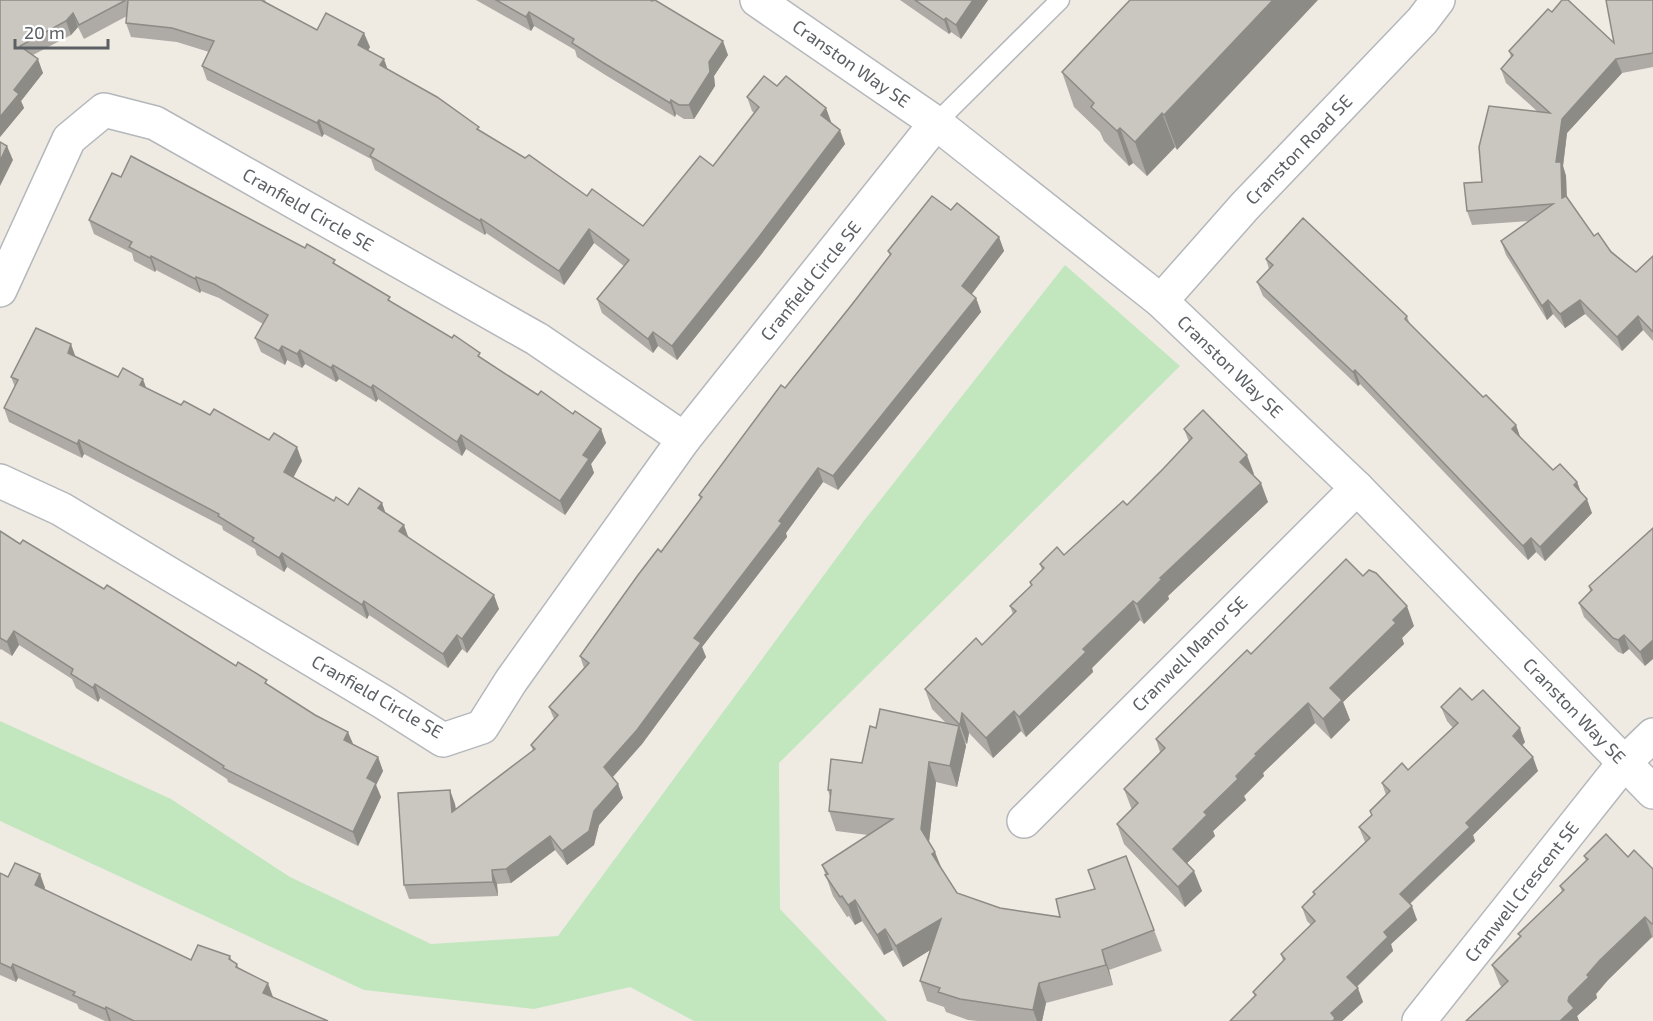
<svg xmlns="http://www.w3.org/2000/svg" width="1653" height="1021" font-family="'Exo 2',sans-serif">
<style>
.green{fill:#c2e7be}
.lines{fill:none;stroke-linecap:round;stroke-linejoin:round}
.service-casing{stroke:#b4b7bb;stroke-width:21}
.minor-casing{stroke:#b4b7bb;stroke-width:36}
.service{stroke:#fff;stroke-width:18}
.minor{stroke:#fff;stroke-width:33}
.wall{fill:#aeaaa5}
.shaded-wall{fill:#8d8b86}
.building{fill:#cac6c0;stroke:#8d8b86;stroke-width:1.5}
.labels{text-anchor:middle;stroke-width:6;stroke-linejoin:round;paint-order:stroke}
.street-label{font-size:18px;fill:#5b6065;stroke:#fff}
</style>
<rect width="100%" height="100%" fill="#efebe3"/>
<polygon class="green" points="1065,265 1180,366 779,763 780,909 887,1021 694,1021 630,987 534,1009 364,990 0,821 0,721 171,799 290,877 431,944 558,936 863,522"/>
<g class="lines">
<defs>
<polyline id="service" points="936,123 1060,0"/>
<g id="minor">
<polyline points="757,0 936,123 1161,301 1357,488 1653,792"/>
<polyline points="0,290 69,139 104,110 155,123 537,339 684,439"/>
<polyline points="1161,301 1245,206 1422,21 1438,0"/>
<polyline points="0,481 61,509 383,702 443,740 482,727 511,681 684,439 936,123"/>
<polyline points="1024,821 1357,488"/>
<polyline points="1419,1021 1624,763 1653,735"/>
</g>
</defs>
<use href="#service" class="service-casing"/>
<use href="#minor" class="minor-casing"/>
<use href="#service" class="service"/>
<use href="#minor" class="minor"/>
</g>
<g class="wall">
<polygon points="0,0 265,0 266,2 317,30 370,47 368,51 387,69 480,131 587,196 643,226 713,166 754,113 752,111 747,97 777,86 826,108 831,122 845,144 760,256 677,360 658,346 653,353 602,313 597,299 624,266 594,243 564,285 486,233 485,235 375,170 371,159 324,134 322,137 207,80 202,66 209,52 177,42 131,37 126,23 127,16 84,39 78,27 71,35 33,55 43,73 21,101 24,108 0,137"/>
<polygon points="476,0 650,0 728,55 714,76 715,86 694,119 684,119 676,114 675,117 607,76 577,57 575,50 534,26 531,31"/>
<polygon points="900,0 988,0 961,39 951,32 949,34"/>
<polygon points="1130,0 1177,150 1175,147 1147,176 1133,163 1129,166 1104,141 1100,132 1074,107 1062,72"/>
<polygon points="1653,0 1653,67 1622,73 1567,133 1563,166 1566,176 1567,197 1594,236 1636,272 1653,256 1653,341 1643,330 1622,351 1585,314 1565,328 1553,314 1547,320 1506,255 1501,241 1530,221 1472,225 1467,211 1482,182 1538,112 1506,83 1501,69 1511,57 1509,51 1552,12 1614,43"/>
<polygon points="121,177 337,265 392,303 482,359 538,395 601,429 606,443 591,464 594,473 565,515 466,449 462,456 378,399 376,402 339,379 336,382 305,364 302,368 287,360 285,365 261,352 255,338 263,324 219,298 201,291 200,293 156,270 155,272 134,261 132,253 94,234 89,220"/>
<polygon points="951,210 999,237 1004,251 972,294 976,298 981,312 838,490 823,482 786,533 787,537 702,647 706,657 642,744 613,777 618,784 623,798 599,825 594,845 567,865 555,850 511,883 497,884 498,896 409,899 404,885 455,804 456,809 533,751 531,745 554,719 549,707 584,668 580,656 661,552 700,499 699,495 890,256 888,251"/>
<polygon points="1266,259 1407,316 1410,325 1483,397 1516,425 1519,436 1553,470 1577,482 1581,492 1592,513 1545,561 1536,552 1528,560 1360,384 1358,386 1263,296 1257,282 1269,269"/>
<polygon points="75,356 118,377 147,388 181,405 210,415 302,461 293,477 334,501 348,505 382,503 385,513 408,538 499,609 467,653 462,649 448,668 369,615 367,619 287,567 284,572 257,555 255,549 223,530 222,526 84,454 82,458 9,422 4,408 15,387 11,377"/>
<polygon points="1184,429 1254,474 1253,475 1268,502 1168,596 1169,599 1144,624 1140,620 1092,668 1093,672 1026,737 1021,731 993,758 969,733 967,744 965,743 966,746 957,787 936,782 929,842 942,871 957,893 1000,908 1060,917 1095,889 1126,856 1162,951 1109,970 1113,985 1046,1003 1042,1021 978,1021 968,1020 946,1012 944,1007 927,1001 920,981 930,950 903,967 893,950 884,955 862,921 855,925 849,916 847,917 833,896 822,865 868,835 836,831 829,811 830,797 828,790 862,763 876,728 946,723 932,709 925,689 982,645 1013,614 1010,606 1031,586 1030,582 1042,570 1040,564 1064,555 1127,505 1189,442"/>
<polygon points="0,531 20,544 104,589 236,666 269,686 353,745 378,757 383,771 376,785 381,797 358,846 228,782 227,779 100,698 98,702 76,688 72,679 19,645 12,656 1,649 0,650"/>
<polygon points="1643,537 1645,666 1629,649 1623,654 1618,652 1584,617 1579,603 1590,591 1589,586"/>
<polygon points="1414,626 1402,638 1404,644 1343,702 1350,720 1331,739 1315,723 1263,773 1264,776 1244,796 1246,800 1213,831 1215,836 1187,863 1202,891 1185,907 1124,844 1117,824 1132,810 1124,789 1160,752 1156,739 1251,654"/>
<polygon points="1472,700 1525,742 1522,746 1538,771 1473,835 1475,841 1410,904 1417,920 1391,944 1393,951 1357,987 1363,1002 1342,1021 1230,1021 1255,997 1253,992 1283,961 1281,954 1311,925 1307,921 1302,907 1314,895 1313,892 1365,842 1359,827 1372,815 1386,795 1382,783 1408,770 1453,728 1447,721 1441,707"/>
<polygon points="1584,856 1628,857 1653,869 1653,938 1652,937 1608,980 1596,994 1597,998 1577,1016 1579,1021 1466,1021 1502,987 1500,985 1492,965 1520,937 1518,934 1562,892 1560,886 1586,861"/>
<polygon points="0,873 8,877 40,874 45,888 44,890 191,960 230,956 232,961 237,964 239,969 273,997 328,1021 105,1021 79,1009 77,1004 18,978 16,982 0,975"/>
</g>
<g class="shaded-wall">
<polygon points="973,0 988,0 961,39 956,25"/>
<polygon points="1273,0 1318,0 1177,150 1164,115"/>
<polygon points="529,12 534,26 531,31 526,17"/>
<polygon points="73,13 78,27 71,35 66,21"/>
<polygon points="946,18 951,32 949,34 944,20"/>
<polygon points="364,33 370,47 363,59 358,45"/>
<polygon points="723,41 728,55 714,76 715,86 694,119 689,105 709,62"/>
<polygon points="38,59 43,73 21,101 24,108 0,137 0,117 14,90"/>
<polygon points="384,59 389,73 380,65"/>
<polygon points="1616,59 1622,73 1567,133 1563,166 1566,176 1567,212 1562,198 1556,162 1562,119"/>
<polygon points="671,100 676,114 675,117 670,103"/>
<polygon points="826,108 831,122 826,129 821,115"/>
<polygon points="1162,113 1175,147 1147,176 1135,142"/>
<polygon points="319,120 324,134 322,137 317,123"/>
<polygon points="1120,128 1133,163 1129,166 1117,131"/>
<polygon points="840,130 845,144 760,256 677,360 672,346"/>
<polygon points="7,146 13,160 0,186 0,161"/>
<polygon points="481,219 486,233 485,235 480,221"/>
<polygon points="589,229 594,243 564,285 559,271"/>
<polygon points="999,237 1004,251 967,300 962,286"/>
<polygon points="151,256 156,270 155,272 150,258"/>
<polygon points="196,277 201,291 200,293 195,279"/>
<polygon points="976,298 981,312 838,490 833,476"/>
<polygon points="1548,300 1553,314 1547,320 1542,306"/>
<polygon points="1580,300 1585,314 1565,328 1560,314"/>
<polygon points="1638,316 1643,330 1622,351 1617,337"/>
<polygon points="653,332 658,346 653,353 648,339"/>
<polygon points="71,344 76,358 68,353"/>
<polygon points="282,346 287,360 285,365 279,351"/>
<polygon points="300,350 305,364 302,368 297,354"/>
<polygon points="333,365 339,379 336,382 331,368"/>
<polygon points="1355,370 1360,384 1358,386 1353,372"/>
<polygon points="143,379 148,393 140,385"/>
<polygon points="373,385 378,399 376,402 371,388"/>
<polygon points="1516,425 1521,439 1512,429"/>
<polygon points="601,429 606,443 591,464 594,473 565,515 560,501 583,455"/>
<polygon points="461,435 466,449 462,456 457,442"/>
<polygon points="79,440 84,454 82,458 77,444"/>
<polygon points="297,447 302,461 289,486 284,472"/>
<polygon points="1247,455 1254,474 1247,481 1240,462"/>
<polygon points="818,468 823,482 786,533 787,537 702,647 706,657 642,744 609,781 604,767 694,638"/>
<polygon points="1577,482 1582,496 1574,485"/>
<polygon points="1261,483 1268,502 1168,596 1169,599 1144,624 1137,604 1160,578"/>
<polygon points="1587,499 1592,513 1545,561 1540,547"/>
<polygon points="382,503 387,517 378,508"/>
<polygon points="404,525 409,539 399,531"/>
<polygon points="1531,538 1536,552 1528,560 1523,546"/>
<polygon points="282,553 287,567 284,572 279,558"/>
<polygon points="494,595 499,609 467,653 462,639"/>
<polygon points="364,601 369,615 367,619 362,605"/>
<polygon points="1133,601 1140,620 1092,668 1093,672 1026,737 1019,717 1083,649"/>
<polygon points="1407,606 1414,626 1402,638 1404,644 1343,702 1350,720 1331,739 1323,719 1330,688 1393,620"/>
<polygon points="14,631 19,645 12,656 7,642"/>
<polygon points="457,635 462,649 448,668 443,654"/>
<polygon points="1624,635 1629,649 1623,654 1618,640"/>
<polygon points="1653,640 1653,659 1645,666 1640,652"/>
<polygon points="95,684 100,698 98,702 93,688"/>
<polygon points="1308,703 1315,723 1263,773 1264,776 1244,796 1246,800 1213,831 1215,836 1181,869 1173,849 1204,812 1255,754"/>
<polygon points="1014,711 1021,731 993,758 986,738"/>
<polygon points="962,713 969,733 967,744 960,725"/>
<polygon points="959,726 966,746 957,787 950,766"/>
<polygon points="1520,728 1525,742 1518,750 1513,736"/>
<polygon points="348,732 354,746 344,740"/>
<polygon points="378,757 383,771 376,785 381,797 358,846 353,832 367,778"/>
<polygon points="1533,757 1538,771 1473,835 1475,841 1405,908 1400,894 1466,823"/>
<polygon points="929,762 936,782 928,850 921,829"/>
<polygon points="618,784 623,798 599,825 594,845 567,865 562,851 594,811"/>
<polygon points="450,790 455,804 457,826 452,812"/>
<polygon points="550,836 555,850 511,883 506,869"/>
<polygon points="935,852 943,872 932,854"/>
<polygon points="492,870 497,884 498,896 493,882"/>
<polygon points="1194,871 1202,891 1185,907 1178,887"/>
<polygon points="40,874 45,888 40,899 35,885"/>
<polygon points="855,900 862,921 855,925 848,905"/>
<polygon points="1412,906 1417,920 1391,944 1393,951 1352,991 1347,977 1384,932"/>
<polygon points="1645,917 1652,937 1608,980 1596,994 1597,998 1577,1016 1579,1021 1560,1021 1569,997 1600,960"/>
<polygon points="941,919 948,939 903,967 896,946"/>
<polygon points="885,929 893,950 884,955 877,935"/>
<polygon points="1102,950 1109,970 1113,985 1106,965"/>
<polygon points="13,964 18,978 16,982 11,968"/>
<polygon points="268,983 273,997 268,1007 263,993"/>
<polygon points="1039,983 1046,1003 1042,1021 1037,1021 1033,1010"/>
<polygon points="1358,988 1363,1002 1342,1021 1333,1021 1331,1013"/>
<polygon points="106,1007 111,1021 109,1021 105,1009"/>
</g>
<g class="building">
<polygon points="0,0 126,0 79,25 73,13 66,21 20,46 38,59 14,90 19,94 0,117"/>
<polygon points="128,0 261,0 317,30 326,13 364,33 358,45 384,59 380,65 437,97 479,127 477,129 525,158 529,155 587,196 592,189 643,226 700,156 713,166 759,107 747,97 764,76 777,86 786,76 826,108 821,115 840,130 755,242 672,346 653,332 648,339 597,299 629,260 589,229 559,271 481,219 480,221 370,156 374,149 319,120 317,123 202,66 214,41 172,28 126,23"/>
<polygon points="496,0 650,0 652,1 655,0 723,41 709,62 710,72 689,105 679,105 671,100 670,103 602,62 572,43 574,39 529,12 526,17"/>
<polygon points="915,0 973,0 956,25 946,18 944,20"/>
<polygon points="1130,0 1273,0 1164,115 1162,113 1135,142 1120,128 1117,131 1091,107 1094,103 1062,72"/>
<polygon points="1562,0 1568,0 1614,43 1606,0 1653,0 1653,53 1616,59 1562,119 1556,162 1561,162 1562,198 1566,196 1594,236 1598,233 1611,252 1636,272 1653,256 1653,332 1638,316 1617,337 1580,300 1560,314 1548,300 1542,306 1501,241 1553,204 1467,211 1464,183 1482,182 1479,147 1489,106 1550,113 1501,69 1513,55 1509,51 1548,9 1552,12"/>
<polygon points="0,142 7,146 0,161"/>
<polygon points="131,156 305,248 307,244 335,260 333,263 390,297 388,300 452,338 454,335 480,353 478,356 538,395 541,391 573,414 575,411 601,429 583,455 589,459 560,501 461,435 457,442 373,385 371,388 333,365 331,368 300,350 297,354 282,346 279,351 255,338 268,315 214,284 196,277 195,279 151,256 150,258 129,247 132,242 89,220 112,173 121,177"/>
<polygon points="932,196 951,210 957,203 999,237 962,286 976,298 833,476 818,468 779,521 782,523 694,638 701,643 637,730 604,767 618,784 594,811 589,831 562,851 550,836 506,869 492,870 493,882 404,885 398,793 450,790 452,812 535,749 531,745 558,715 549,707 589,663 580,656 638,575 658,549 661,552 702,497 699,495 781,385 785,388 850,307 891,254 888,251"/>
<polygon points="1303,218 1407,316 1405,319 1483,397 1486,395 1516,425 1512,429 1553,470 1560,464 1577,482 1574,485 1587,499 1540,547 1531,538 1523,546 1355,370 1353,372 1257,282 1273,265 1266,259"/>
<polygon points="36,328 71,344 68,353 118,377 123,368 143,379 140,385 181,405 184,401 210,415 214,409 269,440 274,433 297,447 284,472 334,501 336,497 348,505 359,488 382,503 378,508 404,525 399,531 494,595 462,639 457,635 443,654 364,601 362,605 282,553 279,558 252,541 254,538 218,516 219,514 79,440 77,444 4,408 18,380 11,377"/>
<polygon points="1203,410 1247,455 1240,462 1261,483 1160,578 1162,579 1137,604 1133,601 1083,649 1086,652 1019,717 1014,711 986,738 962,713 960,725 925,689 976,638 982,645 1016,611 1010,606 1032,585 1030,582 1044,568 1040,564 1057,547 1064,555 1123,501 1127,505 1163,469 1192,438 1184,429"/>
<polygon points="1653,528 1653,640 1640,652 1624,635 1618,640 1613,638 1579,603 1592,590 1589,586"/>
<polygon points="0,531 20,544 23,540 104,589 107,585 236,666 238,662 267,680 265,683 315,715 348,732 344,740 378,757 367,778 376,783 353,832 223,768 224,766 95,684 93,688 71,674 73,669 14,631 7,642 0,638"/>
<polygon points="1346,559 1363,576 1369,570 1376,573 1407,606 1393,620 1396,623 1330,688 1342,700 1323,719 1308,703 1255,754 1257,755 1236,776 1238,779 1204,812 1207,815 1173,849 1194,871 1178,887 1117,824 1138,803 1124,789 1165,748 1156,739 1247,650 1251,654"/>
<polygon points="1460,688 1472,700 1483,690 1520,728 1513,736 1533,757 1466,823 1470,827 1400,894 1412,906 1384,932 1388,937 1347,977 1358,988 1331,1013 1335,1018 1333,1021 1230,1021 1256,995 1253,992 1285,959 1281,954 1315,921 1302,907 1315,894 1313,892 1370,838 1359,827 1372,815 1370,811 1390,791 1382,783 1402,763 1408,770 1458,723 1441,707"/>
<polygon points="880,709 959,726 950,766 929,762 921,829 935,852 932,854 957,893 1000,908 1060,917 1056,899 1095,889 1088,870 1126,856 1154,930 1102,950 1106,965 1039,983 1033,1010 960,999 938,992 940,988 920,981 941,919 896,946 885,929 877,935 855,900 848,905 842,896 840,897 825,875 828,874 822,865 893,819 829,811 831,790 828,790 831,759 862,763 870,726 876,728"/>
<polygon points="1606,834 1628,857 1634,850 1653,869 1653,923 1652,924 1645,917 1600,960 1587,975 1589,977 1569,997 1568,1001 1574,1008 1560,1021 1466,1021 1508,981 1492,965 1521,936 1518,934 1564,890 1560,886 1588,859 1584,856"/>
<polygon points="15,863 40,874 35,885 191,960 198,945 230,956 229,959 237,964 236,967 268,983 263,993 328,1021 134,1021 106,1007 105,1009 73,995 75,992 13,964 11,968 0,963 0,873 8,877"/>
</g>
<g class="labels">
<g class="street-label">
<text transform="translate(851 64) rotate(35)" y="6">Cranston Way SE</text>
<text transform="translate(1299 150) rotate(-46)" y="6">Cranston Road SE</text>
<text transform="translate(308 210) rotate(30)" y="6">Cranfield Circle SE</text>
<text transform="translate(811 281) rotate(-51)" y="6">Cranfield Circle SE</text>
<text transform="translate(1230 367) rotate(44)" y="6">Cranston Way SE</text>
<text transform="translate(1190 654) rotate(-45)" y="6">Cranwell Manor SE</text>
<text transform="translate(377 697) rotate(30)" y="6">Cranfield Circle SE</text>
<text transform="translate(1574 711) rotate(46)" y="6">Cranston Way SE</text>
<text transform="translate(1522 892) rotate(-52)" y="6">Cranwell Crescent SE</text>
</g>
</g>
<path d="M15 39v9h93v-9" fill="none" stroke="#5b6065" stroke-width="3"/>
<text x="24" y="39" font-size="18" fill="#5b6065" stroke="#ffffff" stroke-width="4.5" paint-order="stroke">20 m</text>
</svg>
